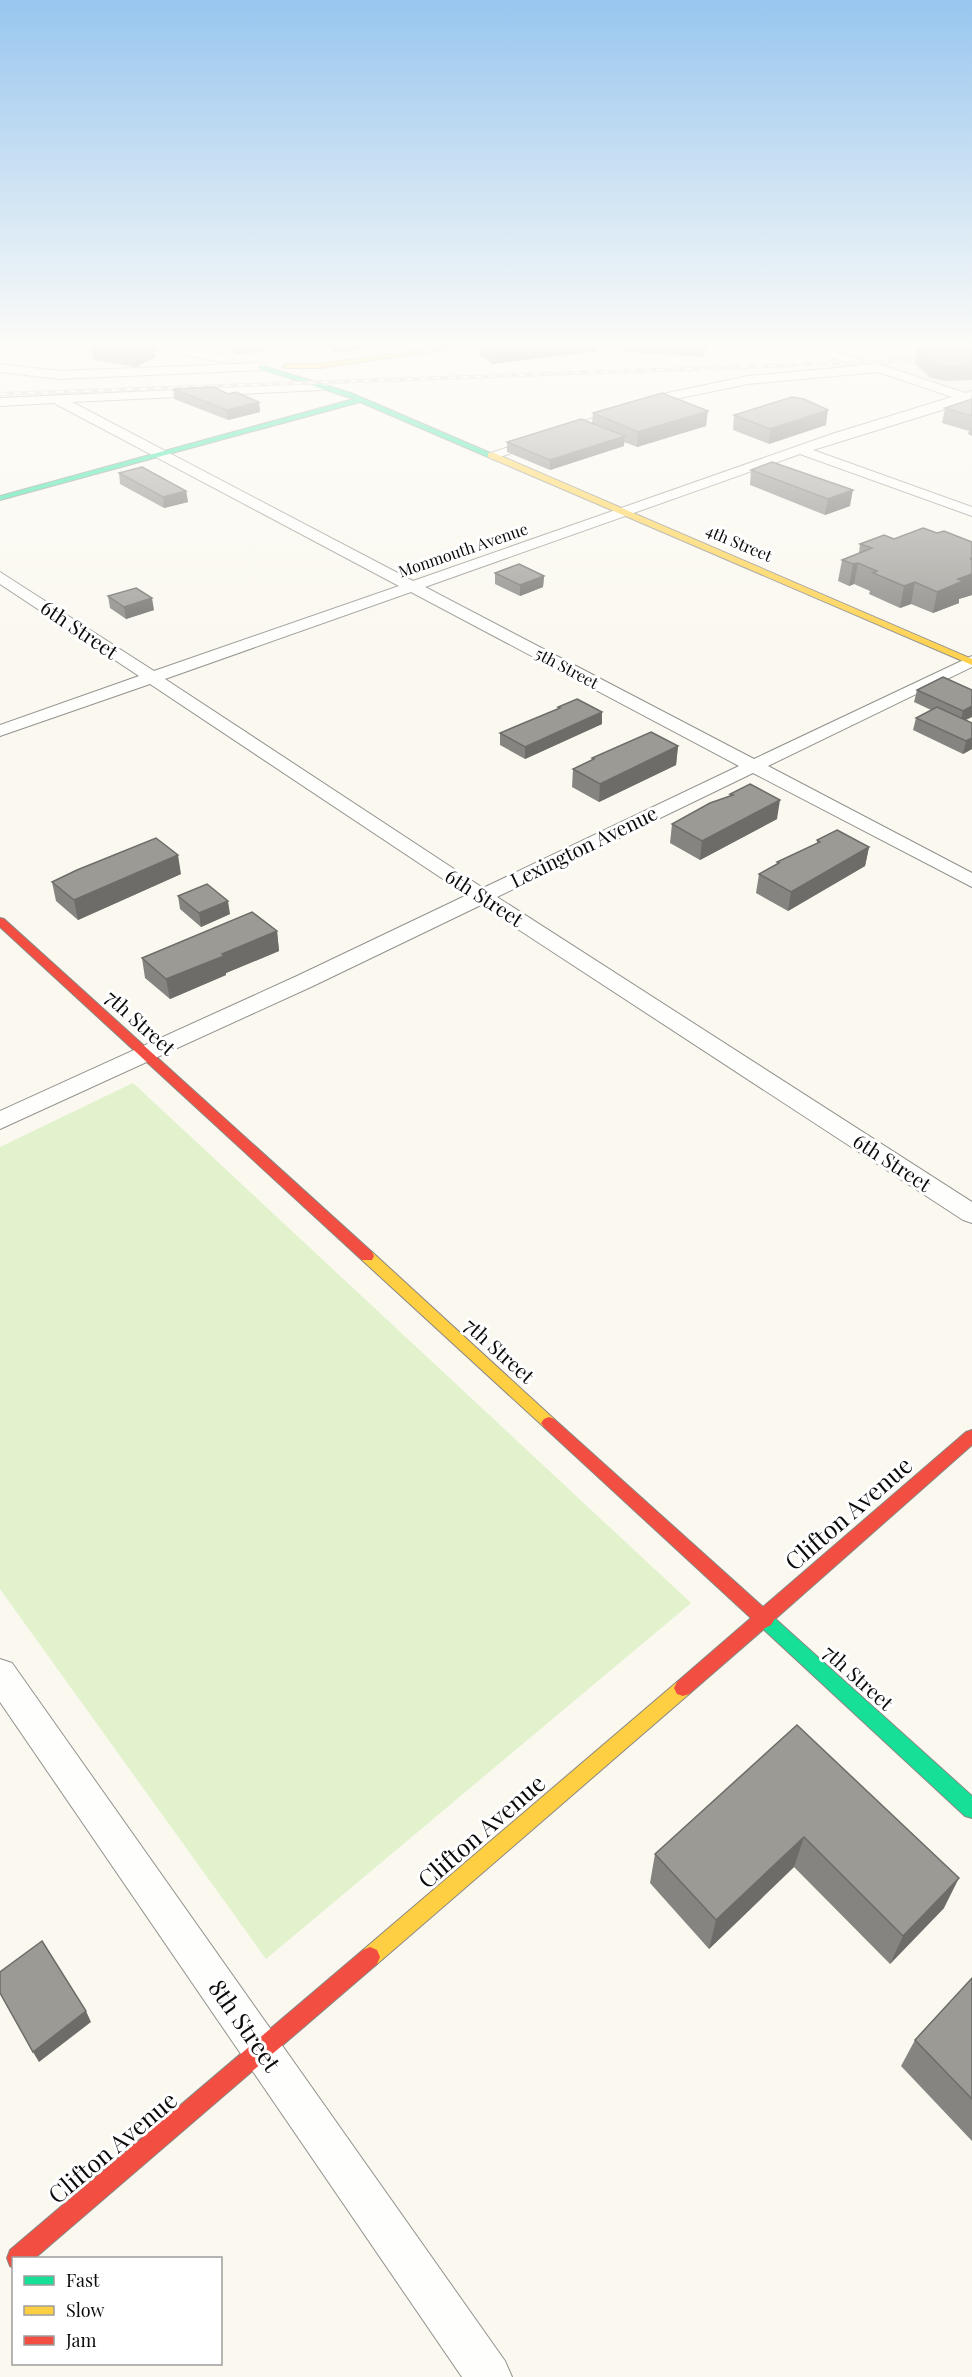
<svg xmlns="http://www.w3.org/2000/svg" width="972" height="2377" font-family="'Playfair Display',serif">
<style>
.industrial{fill:#f2eaed}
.green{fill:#e1f2cc}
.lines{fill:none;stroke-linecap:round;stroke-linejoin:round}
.street-casing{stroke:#93928e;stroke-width:2}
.fast-casing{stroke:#898884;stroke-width:2}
.slow-casing{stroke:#898884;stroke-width:2}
.jam-casing{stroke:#898884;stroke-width:2}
.street{fill:#fefefd;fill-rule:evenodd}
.fast{fill:#16e098;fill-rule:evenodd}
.slow{fill:#ffcf43;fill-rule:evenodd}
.jam{fill:#f24e42;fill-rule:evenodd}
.rail-casing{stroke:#d8c2c1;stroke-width:4}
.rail{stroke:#fff;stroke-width:2;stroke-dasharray:7;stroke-linecap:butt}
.wall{fill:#868480}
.shaded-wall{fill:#6d6c68}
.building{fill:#9c9a95;stroke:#6d6c68;stroke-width:1.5}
.labels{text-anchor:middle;stroke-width:6;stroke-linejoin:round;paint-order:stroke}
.far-street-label{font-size:16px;fill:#0b0b0b;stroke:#fff}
.street-label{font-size:20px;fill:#0b0b0b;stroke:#fff}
.near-street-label{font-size:24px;fill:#0b0b0b;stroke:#fff}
</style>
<rect width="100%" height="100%" fill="#faf8ef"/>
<polygon class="industrial" points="972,345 972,400 956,394 879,356"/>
<polygon class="green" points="133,1083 691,1603 266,1959 0,1589 0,1147"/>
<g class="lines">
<defs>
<g id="street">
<polygon points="140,345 164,345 227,355 233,359 227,363 146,348"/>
<path d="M 793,345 L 810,345 L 865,360 L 865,365 L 879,364 L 965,393 L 972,391 L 971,401 L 813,450 L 972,507 L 972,516 L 800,454 L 425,587 L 754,759 L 972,656 L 972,667 L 768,766 L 972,873 L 972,887 L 753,773 L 497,897 L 972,1202 L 972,1223 L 963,1220 L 481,905 L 313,986 L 0,1129 L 0,1111 L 297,976 L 467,895 L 150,684 L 0,736 L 0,725 L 139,676 L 0,584 L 0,572 L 154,671 L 399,586 L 54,403 L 0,406 L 0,398 L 326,383 L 328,386 L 322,390 L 72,402 L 413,581 L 835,433 L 952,397 L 878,372 L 748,384 L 666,401 L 497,458 L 492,459 L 485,455 L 663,394 L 748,376 L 858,366 ZM 411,592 L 739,766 L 483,888 L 165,679 Z"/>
<polygon points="260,363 264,364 264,370 59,379 0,372 0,364 59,371"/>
<polygon points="0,1659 12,1663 505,2361 512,2377 462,2377 0,1702"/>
</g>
<g id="fast">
<polygon points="260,365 351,393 495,455 488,457 360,402 0,500 0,496 354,399 258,368"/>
<polygon points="765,1612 771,1615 972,1796 972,1818 965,1816 759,1625 756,1620 759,1615"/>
</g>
<g id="slow">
<polygon points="463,345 477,345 320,368 285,368 282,366 285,364 320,364"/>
<polygon points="488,453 494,453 972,659 972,665 488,457"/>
<polygon points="367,1251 372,1252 554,1419 557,1423 554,1427 549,1429 544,1427 362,1260 360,1256 362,1252"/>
<polygon points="683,1680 689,1682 692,1688 689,1694 377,1964 370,1967 363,1964 360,1957 363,1950 677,1682"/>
</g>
<g id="jam">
<polygon points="0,918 4,919 372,1252 374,1256 372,1260 362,1260 0,927"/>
<polygon points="549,1417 554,1419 763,1607 966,1432 972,1430 972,1445 774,1620 771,1625 765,1628 689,1694 683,1696 677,1694 674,1688 677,1682 751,1618 544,1427 541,1423 544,1419"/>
<polygon points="370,1947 377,1950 380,1957 377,1964 35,2258 14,2258 14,2268 10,2266 7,2258 10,2250 363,1950"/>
</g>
</defs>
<use href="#street" class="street-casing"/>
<use href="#fast" class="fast-casing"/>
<use href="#slow" class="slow-casing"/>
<use href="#jam" class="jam-casing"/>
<use href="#street" class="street"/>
<use href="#fast" class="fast"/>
<use href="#slow" class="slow"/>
<use href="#jam" class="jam"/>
<defs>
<polyline id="rail" points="0,394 933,360"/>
</defs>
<use href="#rail" class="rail-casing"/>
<use href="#rail" class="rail"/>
</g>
<g class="wall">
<polygon points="225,345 262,345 263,351 237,355"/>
<polygon points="325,345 394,345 335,353"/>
<polygon points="480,345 597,345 597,351 492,364 480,355"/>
<polygon points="623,345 707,345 704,357 623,352"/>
<polygon points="154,347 155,357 136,367 93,360 92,350"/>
<polygon points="972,347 972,380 945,381 930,378 915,363 917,349"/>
<polygon points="173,389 228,394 259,402 260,412 228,420 174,399"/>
<polygon points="972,399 972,436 968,434 969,431 942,423 945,408"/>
<polygon points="593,413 706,426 637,447 624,442 624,446 550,470 507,452 507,442 592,423"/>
<polygon points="734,415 826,425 769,444 733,430"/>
<polygon points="751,470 850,506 825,515 750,485"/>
<polygon points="119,473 186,491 188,502 164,508 120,484"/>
<polygon points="937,533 972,542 972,595 959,599 959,603 933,613 911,604 900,608 869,594 870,591 854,584 849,586 838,581 842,560 859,553 860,544"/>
<polygon points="495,573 544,576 543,587 520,596 495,584"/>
<polygon points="108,596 154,610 126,619 110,608"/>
<polygon points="917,690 972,690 966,720 972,723 972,749 963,754 913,730 916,718 931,710 914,702"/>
<polygon points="558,707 602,712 602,724 525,759 500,745 500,733 558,709"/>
<polygon points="678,746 676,765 599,802 572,787 573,769 592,760 592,758"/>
<polygon points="730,794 777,819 700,860 670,843 672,824 730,796"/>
<polygon points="817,840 869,847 865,866 788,911 756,893 759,874 777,864 777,862 817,843"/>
<polygon points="181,874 78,920 56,901 52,882"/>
<polygon points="178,896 230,914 201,927 180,909"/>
<polygon points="277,931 279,951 226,973 226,975 170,999 145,978 142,958"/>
<polygon points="797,1725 944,1908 890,1964 794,1867 709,1949 650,1883 655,1854"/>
<polygon points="972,1978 972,2141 901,2066 915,2040"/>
</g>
<g class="shaded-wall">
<polygon points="237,345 262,345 263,351 237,355"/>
<polygon points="334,345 394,345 335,353"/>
<polygon points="535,345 597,345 597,351 492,364 492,350"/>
<polygon points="705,345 707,345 704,357"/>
<polygon points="154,347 155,357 136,367 135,357"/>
<polygon points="259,402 260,412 228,420 227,410"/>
<polygon points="828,410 826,425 769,444 770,429"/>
<polygon points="708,411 706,426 637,447 638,432"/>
<polygon points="625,436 624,446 550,470 550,460"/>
<polygon points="853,490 850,506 825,515 828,499"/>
<polygon points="186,491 188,502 164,508 163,497"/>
<polygon points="972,546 972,595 959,599 959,603 933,613 937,592 958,579"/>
<polygon points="858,563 854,584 849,586 853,564"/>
<polygon points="544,576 543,587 520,596 520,585"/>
<polygon points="915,582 911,604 900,608 904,586"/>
<polygon points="152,598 154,610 126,619 124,607"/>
<polygon points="972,706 972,717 960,723 963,711"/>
<polygon points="602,712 602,724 525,759 525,747"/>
<polygon points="972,738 972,749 963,754 966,741"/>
<polygon points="678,746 676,765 599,802 600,784"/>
<polygon points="780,800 777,819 700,860 702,841"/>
<polygon points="869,847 865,866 788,911 791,892"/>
<polygon points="178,855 181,874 78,920 74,900"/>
<polygon points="228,901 230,914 201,927 199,913"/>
<polygon points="277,931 279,951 226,973 226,975 170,999 166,979 222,954"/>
<polygon points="804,1837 794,1867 709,1949 716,1920"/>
<polygon points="959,1878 944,1908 890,1964 903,1936"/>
<polygon points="86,2011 91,2022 39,2062 33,2052"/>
</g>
<g class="building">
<polygon points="103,345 137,345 154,347 135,357 92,350"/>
<polygon points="485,345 535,345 492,350"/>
<polygon points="972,347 972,366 948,367 933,364 917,349"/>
<polygon points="214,387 228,394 236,392 259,402 227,410 173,389"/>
<polygon points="662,393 708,411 638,432 593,413"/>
<polygon points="792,397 804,399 828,410 770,429 734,415"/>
<polygon points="972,399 972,416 945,408"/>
<polygon points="581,419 625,436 550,460 507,442"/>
<polygon points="772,462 853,490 828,499 751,470"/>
<polygon points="142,467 186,491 163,497 119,473"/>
<polygon points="923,528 937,533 944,531 972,542 972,558 970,559 972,559 972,574 958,579 963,581 937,592 915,582 904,586 873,573 877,571 858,563 853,564 842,560 872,548 860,544 884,535 894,539"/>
<polygon points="519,564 544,576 520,585 495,573"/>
<polygon points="136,588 152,598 124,607 108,596"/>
<polygon points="943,677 972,690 972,706 963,711 917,690"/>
<polygon points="577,699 602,712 525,747 500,733 560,708 558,707"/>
<polygon points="937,707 972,723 972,738 966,741 916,718"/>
<polygon points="651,732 678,746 600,784 573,769 594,759 592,758"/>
<polygon points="750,784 780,800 702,841 672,824 710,803 733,795 730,794"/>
<polygon points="837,830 869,847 791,892 759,874 779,863 777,862 820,842 817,840"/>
<polygon points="156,838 178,855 74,900 52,882 77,870"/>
<polygon points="207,884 228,901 199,913 178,896"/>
<polygon points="252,912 277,931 222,954 224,956 166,979 142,958"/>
<polygon points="797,1725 959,1878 903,1936 804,1837 716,1920 655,1854"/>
<polygon points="42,1941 86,2011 33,2052 0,1993 0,1972"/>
<polygon points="972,1978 972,2099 915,2040"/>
</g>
<linearGradient id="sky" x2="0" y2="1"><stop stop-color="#98c6ef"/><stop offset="0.51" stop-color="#fdfcf8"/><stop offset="1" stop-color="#fdfcf8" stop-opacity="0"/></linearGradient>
<rect width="972" height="677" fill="url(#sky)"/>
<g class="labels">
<g class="far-street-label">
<text transform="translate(739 543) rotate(23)" y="6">4th Street</text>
<text transform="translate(463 550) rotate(-19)" y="6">Monmouth Avenue</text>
<text transform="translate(567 668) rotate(28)" y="6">5th Street</text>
</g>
<g class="street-label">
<text transform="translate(79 630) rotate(34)" y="7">6th Street</text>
<text transform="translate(584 847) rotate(-26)" y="7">Lexington Avenue</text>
<text transform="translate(484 898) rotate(33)" y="7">6th Street</text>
<text transform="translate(140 1023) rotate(42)" y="7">7th Street</text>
<text transform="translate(892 1163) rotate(33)" y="7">6th Street</text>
<text transform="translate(499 1351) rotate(42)" y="7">7th Street</text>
<text transform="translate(858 1678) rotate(42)" y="7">7th Street</text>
</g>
<g class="near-street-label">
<text transform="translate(849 1514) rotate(-41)" y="8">Clifton Avenue</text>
<text transform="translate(482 1832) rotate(-41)" y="8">Clifton Avenue</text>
<text transform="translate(244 2026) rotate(55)" y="8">8th Street</text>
<text transform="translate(113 2148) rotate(-40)" y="8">Clifton Avenue</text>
</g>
</g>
<rect x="12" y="2257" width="210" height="108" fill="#ffffff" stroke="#9d9d9d" stroke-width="1.5"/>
<rect x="24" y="2276" width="30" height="9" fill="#16e098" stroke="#9d9d9d" stroke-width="1.5"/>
<text x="66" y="2287" font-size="18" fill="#0b0b0b">Fast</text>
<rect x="24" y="2306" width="30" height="9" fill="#ffcf43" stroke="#9d9d9d" stroke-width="1.5"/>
<text x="66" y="2317" font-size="18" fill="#0b0b0b">Slow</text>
<rect x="24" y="2336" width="30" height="9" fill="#f24e42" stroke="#9d9d9d" stroke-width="1.5"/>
<text x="66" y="2347" font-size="18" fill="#0b0b0b">Jam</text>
</svg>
